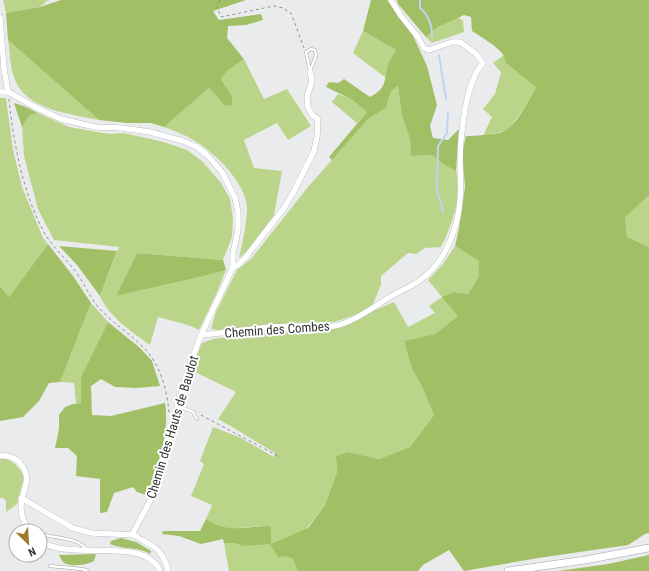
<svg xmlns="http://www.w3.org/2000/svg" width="649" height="571" font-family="'Roboto Condensed',sans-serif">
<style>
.green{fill:#bad589}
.forest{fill:#a1bf65}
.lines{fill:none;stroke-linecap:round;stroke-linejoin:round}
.stream{stroke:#bfd4f3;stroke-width:2}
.service-casing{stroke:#a3a3a5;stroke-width:3.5}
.minor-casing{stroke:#a3a3a5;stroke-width:6}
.tertiary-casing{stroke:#a3a3a5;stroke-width:8}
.path{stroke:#8f9090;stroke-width:1;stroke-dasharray:3 3;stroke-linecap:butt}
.service{stroke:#fff;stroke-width:2.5}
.minor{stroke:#fff;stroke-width:5.5}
.tertiary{stroke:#fff;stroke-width:7}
.labels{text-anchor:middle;stroke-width:4;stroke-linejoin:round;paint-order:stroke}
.street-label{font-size:13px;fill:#343535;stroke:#fff}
</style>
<rect width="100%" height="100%" fill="#eaebec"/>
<g class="green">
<polygon points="3,0 50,0 47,1 40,7 6,13"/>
<polygon points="458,17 463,21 464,32 432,43 426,37 438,27"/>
<polygon points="363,31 396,50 389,64 386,78 353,53"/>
<path d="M 8,40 L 99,120 C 71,114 24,110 14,77 C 10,66 10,53 8,40 Z"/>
<polygon points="504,55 536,87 524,109 508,130 483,136 492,117 483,109 495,94 501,72 493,63"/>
<path d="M 244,59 L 264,99 L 287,89 L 311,126 L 288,140 L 277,123 L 244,140 L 254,168 L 282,171 L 274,215 L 246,252 L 239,258 C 242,245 248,218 247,206 C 244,181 216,154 195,141 C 186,135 174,131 164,127 L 209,88 L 225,106 L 232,96 L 221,79 L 227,71 Z"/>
<path d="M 398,86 L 402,116 L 410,139 L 411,156 L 432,155 L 443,164 L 456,171 C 457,176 458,182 458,187 C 459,206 449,231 441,247 L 425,248 L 416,254 L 408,253 L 381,276 L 381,284 L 373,304 L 359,314 L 334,322 L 290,323 L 218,330 L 211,329 L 216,312 L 237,270 L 251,259 L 308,187 L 368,119 L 386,108 L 391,91 Z"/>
<polygon points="338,94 351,99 367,112 357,123 332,102"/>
<polygon points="0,98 6,98 13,150 22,187 43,238 48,244 9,297 0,286"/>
<path d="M 38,113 L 69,127 L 109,134 L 123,133 L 160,141 L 187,150 L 203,162 L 221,183 L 230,199 L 233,219 L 232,237 L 223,260 L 137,253 L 116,296 L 200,277 L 226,270 L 217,292 L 199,330 L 188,325 L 158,317 L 150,345 C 132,332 109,317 100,296 L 119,247 L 54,240 L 38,209 L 24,156 L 22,127 L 29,116 Z"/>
<polygon points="649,195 649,247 627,237 625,218"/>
<path d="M 455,246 L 479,261 L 479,276 L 468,294 L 454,292 L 458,316 L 435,334 L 404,341 L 412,369 L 422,387 L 434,415 L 410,447 L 379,459 L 348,452 L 336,456 L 337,472 L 325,505 L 285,556 L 293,559 L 297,570 L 299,571 L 229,571 L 224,543 L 235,543 L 242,546 L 271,526 C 247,525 228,535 206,519 L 212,505 L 191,496 L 204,464 L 200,461 L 213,427 L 241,438 L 274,457 L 275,453 L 234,428 L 218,419 L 236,392 L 191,370 L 202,343 L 213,339 L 260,332 L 331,329 L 360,319 L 373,311 L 394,302 L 408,327 L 435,313 L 429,306 L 442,297 L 428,280 L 443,264 Z"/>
<polygon points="91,303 108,322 81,377 81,403 76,403 74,383 60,382"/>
<path d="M 0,458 C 12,459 19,466 24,477 L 17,504 L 6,512 L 6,501 L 3,498 L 0,498 Z"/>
</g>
<g class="forest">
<polygon points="61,0 246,0 213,11 219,20 261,14 263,20 246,25 228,26 227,38 244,59 227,71 221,79 232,96 232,105 225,106 209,88 164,127 151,123 127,123 99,120 8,40 6,13 40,7"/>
<path d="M 371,0 L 387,0 L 413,36 L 427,66 L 437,105 L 430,126 L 433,138 L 448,140 L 459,129 L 456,171 L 443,164 L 432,155 L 411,156 L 410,139 L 402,116 L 398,86 L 391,91 L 386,108 L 368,119 L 332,160 L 329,157 L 367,112 L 351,99 L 326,87 L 329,82 L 338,83 L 344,79 L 370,97 C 387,88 384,81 388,65 C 390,60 393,55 396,50 L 363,31 Z"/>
<path d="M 397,0 L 649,0 L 649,195 L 625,218 L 627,237 L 649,247 L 649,533 L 645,534 L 628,545 L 538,558 L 464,571 L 449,550 L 423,565 L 418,571 L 299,571 L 297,570 L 293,559 L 285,556 L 278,557 L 270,544 L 242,546 L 235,543 L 224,543 L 223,539 L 201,544 L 179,536 L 162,534 L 163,531 L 200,531 L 206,519 C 228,534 247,526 271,526 L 271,544 L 308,528 L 325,505 L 337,472 L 336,456 L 348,452 L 379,459 L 410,447 L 434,415 L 422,387 L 412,369 L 404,341 L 435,334 L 458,316 L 442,297 L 454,292 L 468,294 L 479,276 L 479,261 L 455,246 L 459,228 L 465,187 L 462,152 L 466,136 C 475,136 501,135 508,129 C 520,119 529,100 536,87 L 505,62 C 505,60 505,58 504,56 C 500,48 480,36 472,31 L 471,17 L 464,15 L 438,27 L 426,37 L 398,4 Z"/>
<polygon points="14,103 24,106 38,113 29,116 22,127"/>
<polygon points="48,244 73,276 91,303 60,382 49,383 39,401 23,417 0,421 0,286 9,297"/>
<polygon points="59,246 117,251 100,296 77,265"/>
<polygon points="137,253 223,260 226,270 200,277 116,296"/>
<path d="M 108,322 L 140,348 L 152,361 L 160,386 L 136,388 L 115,387 L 101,379 L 91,386 L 92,415 L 111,416 L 165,403 C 170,433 157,467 149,496 L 137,492 L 133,487 L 114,493 L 107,512 L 100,513 L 100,479 L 76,476 L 77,456 L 68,448 L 55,448 L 59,429 L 59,415 L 65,407 L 73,404 L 81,403 L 81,377 Z"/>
<path d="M 121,538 L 136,542 L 151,551 L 150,554 C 138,546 123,550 110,544 L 111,541 Z"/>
<path d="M 96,554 L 94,561 C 87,565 68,568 62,561 C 62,560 59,556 59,555 Z"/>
<polygon points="649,555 649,571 558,571 608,564"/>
</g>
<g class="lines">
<g class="stream">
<path d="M 420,0 L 420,8 C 428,15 433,26 432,37"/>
<polyline points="439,55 446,99"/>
<polyline points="443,211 437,190 438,146 447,133 448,112"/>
</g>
<defs>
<g id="service">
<polygon points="311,49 315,50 316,56 310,71 306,52"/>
<polyline points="179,406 193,412 197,419"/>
<path d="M 40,534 C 54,538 77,537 86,549"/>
<polyline points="50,566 82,569 88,571"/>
</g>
<g id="minor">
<polyline points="0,17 4,69 8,92"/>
<path d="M 0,92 L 8,92 L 37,108 L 61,119 L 95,127 L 121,128 L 150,132 L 183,141 L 197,147 L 207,155 L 222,172 L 235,198 L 238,212 L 238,230 L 233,253 L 233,267 L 201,335 L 189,367 L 157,477 L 151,499 L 133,533 C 138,540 147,541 154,547 C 161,552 167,563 168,571"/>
<polyline points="233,267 238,265 245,258 284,208 293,193 314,151 317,137 318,119 312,115 308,107 307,96 312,81 310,71"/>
<path d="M 201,335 C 224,333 247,329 270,327 C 291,326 314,329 334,326 C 349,324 369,310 382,302 C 393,294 407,289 419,281 C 436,269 448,250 454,230 C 465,200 458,170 461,140 C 463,118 468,79 483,63 L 475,53 L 460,42 L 452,42 L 429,50 L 424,48 L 418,37 L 401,16 L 391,0"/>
<path d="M 0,456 C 8,455 14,457 20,463 C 34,479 21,490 21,508 C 21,516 25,524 29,531"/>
<polyline points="21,498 73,528 91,533 135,535"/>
<path d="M 40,541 C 70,562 145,535 160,571"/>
</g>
<polyline id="tertiary" points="508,571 585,560 649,548"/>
</defs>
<use href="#service" class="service-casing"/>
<use href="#minor" class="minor-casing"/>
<use href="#tertiary" class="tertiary-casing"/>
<g class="path">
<polyline points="220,0 217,7 221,17 274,6 283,8 291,13 304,48"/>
<path d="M 9,99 C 13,142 24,197 45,234 C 54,248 66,259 76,272 C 83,282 88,293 95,303 C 110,322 126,330 142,346 C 160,363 167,389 169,413"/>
<polyline points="201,415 278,456"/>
</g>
<use href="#service" class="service"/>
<use href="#minor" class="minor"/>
<use href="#tertiary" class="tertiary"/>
</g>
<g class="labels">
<g class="street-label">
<text transform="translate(277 329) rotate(-4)" y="5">Chemin des Combes</text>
<text transform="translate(172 427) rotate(-73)" y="5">Chemin des Hauts de Baudot</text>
</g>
</g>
<g transform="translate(28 543) rotate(155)"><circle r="19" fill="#ffffff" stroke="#aeaeae"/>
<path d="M0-3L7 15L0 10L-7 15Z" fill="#9d7a25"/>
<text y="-6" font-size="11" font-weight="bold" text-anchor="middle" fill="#343535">N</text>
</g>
</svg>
